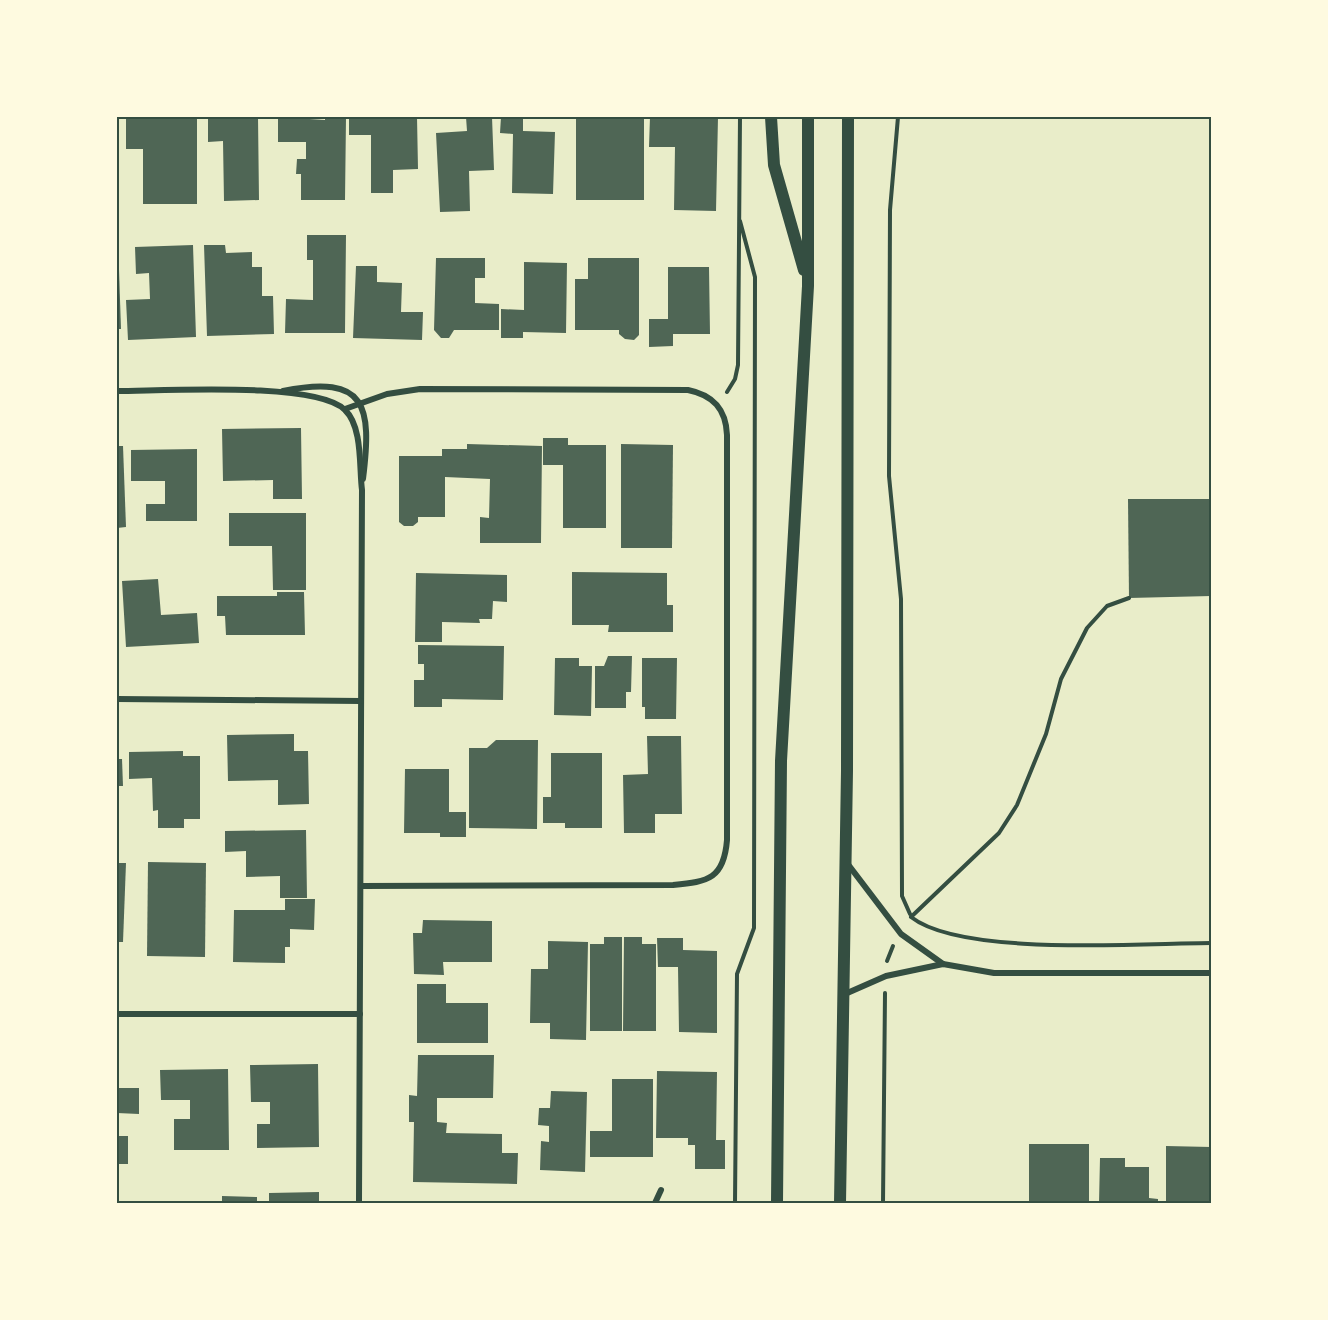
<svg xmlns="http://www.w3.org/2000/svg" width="1328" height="1320" font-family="Arial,sans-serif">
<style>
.building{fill:#4f6655}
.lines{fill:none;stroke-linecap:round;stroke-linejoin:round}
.path{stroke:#344e41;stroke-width:4}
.minor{stroke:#344e41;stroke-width:6}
.secondary{stroke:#344e41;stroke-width:12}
.neatline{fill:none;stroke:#344e41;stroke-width:2}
</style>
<rect width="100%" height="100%" fill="#e9edc9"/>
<g class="building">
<polygon points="197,117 197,204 143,204 143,149 126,149 126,118"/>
<polygon points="208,117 258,117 259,200 224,201 223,141 208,142"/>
<polygon points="278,117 325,120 325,117 346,117 345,200 301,200 301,174 296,174 297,159 306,159 306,142 278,142"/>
<polygon points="349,117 417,117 418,169 393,170 393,193 371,193 371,135 349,135"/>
<polygon points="466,117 492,117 494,170 469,171 470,211 440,212 436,133 467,131"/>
<polygon points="501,117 523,117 523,131 555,132 553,194 512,193 513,134 500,133"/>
<rect x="576" y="117" width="68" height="83"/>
<polygon points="650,117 718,117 716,211 674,210 675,147 649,147"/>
<polygon points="307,235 346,235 345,333 285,333 286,299 313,300 313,260 307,260"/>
<polygon points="193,245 196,337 128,340 126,300 150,299 149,273 136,274 135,247"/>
<polygon points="204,245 225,245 226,253 252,252 252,267 262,267 262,296 273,296 274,334 207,336"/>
<polygon points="436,258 485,258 485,278 475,278 475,303 499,304 499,330 454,330 449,338 441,338 434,330"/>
<polygon points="588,258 639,258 639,335 634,340 625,339 619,334 619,330 575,330 575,279 588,279"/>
<polygon points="524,262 567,263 566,333 523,332 523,338 501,338 501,309 524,310"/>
<polygon points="356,266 377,266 377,282 402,283 401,312 423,312 422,340 353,338"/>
<polygon points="668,267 709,267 710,334 673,334 673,346 649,347 649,319 668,319"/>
<polygon points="117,270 119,270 121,329 117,329"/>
<polygon points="301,428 302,499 273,499 273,480 223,481 222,429"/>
<polygon points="543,438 568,438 568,445 606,445 606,528 563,528 563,465 543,465"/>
<polygon points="467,444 542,446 541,543 480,543 480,517 489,518 490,479 445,477 445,517 418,517 418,522 413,526 404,526 399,522 399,456 442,456 442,449 467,449"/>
<polygon points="621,444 673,445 672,548 621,548"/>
<polygon points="117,446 123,446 126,527 117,528"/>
<polygon points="197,449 197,521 146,521 146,504 165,504 165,481 131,481 131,450"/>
<polygon points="1128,499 1211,499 1211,596 1129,598"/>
<polygon points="229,513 306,513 306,590 273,590 272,546 229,546"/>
<polygon points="572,572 667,573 667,605 673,605 673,632 608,632 609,625 572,625"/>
<polygon points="416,573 507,575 507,602 493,601 492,619 479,619 480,623 442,622 442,642 415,642"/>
<polygon points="158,579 161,615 197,613 199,643 126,647 122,581"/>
<polygon points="277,592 304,592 305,635 226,635 225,616 217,616 217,596 277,596"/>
<polygon points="418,645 504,646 503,700 442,699 442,707 414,707 414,680 424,680 424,664 418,664"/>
<polygon points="608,656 632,656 631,692 626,692 626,708 595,708 595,666 604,666"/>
<polygon points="555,658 579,658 579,666 592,666 591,716 554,715"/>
<polygon points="642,658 677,658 676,719 645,719 645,707 642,707"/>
<polygon points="294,734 294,751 308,751 309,804 278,805 278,780 228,781 227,735"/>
<polygon points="647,736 681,736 682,814 655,814 655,833 624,833 623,775 648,774"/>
<polygon points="496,740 538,740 537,829 469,828 469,748 487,748"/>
<polygon points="183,751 183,756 200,756 200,819 184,819 184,828 158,828 158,810 153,811 152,778 129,779 129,752"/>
<polygon points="551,753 602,753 602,828 565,828 565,823 543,823 543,797 551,797"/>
<polygon points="117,759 122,759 123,786 117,786"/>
<polygon points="405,769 449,769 449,812 466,812 466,837 440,837 440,833 404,833"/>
<polygon points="306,830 307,898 280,898 280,876 246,877 246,851 225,852 225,831"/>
<polygon points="148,862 206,863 205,957 147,956"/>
<polygon points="117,863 126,863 123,942 117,942"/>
<polygon points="285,899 315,899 314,930 290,929 290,947 285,947 285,963 233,962 234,910 285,910"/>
<polygon points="423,920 492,921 492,962 443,962 444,975 414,974 413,933 422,933"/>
<polygon points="604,937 622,937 622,1031 590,1031 590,944 604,944"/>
<polygon points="624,937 642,937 642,944 656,944 656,1031 623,1031"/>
<polygon points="657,938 683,938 683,950 717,951 717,1033 679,1032 678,967 658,967"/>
<polygon points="548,941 588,942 586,1040 550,1039 550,1023 530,1023 531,969 548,969"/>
<polygon points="417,984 446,984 446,1003 488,1003 488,1043 417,1043"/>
<polygon points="418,1055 494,1055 493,1098 437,1098 437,1122 447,1123 446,1133 502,1134 502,1153 518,1153 517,1184 413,1182 414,1122 409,1122 409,1095 417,1096"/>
<polygon points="318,1064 319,1147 257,1148 257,1124 270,1124 270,1102 251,1102 250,1065"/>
<polygon points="228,1069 229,1150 174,1150 174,1119 190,1119 190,1100 161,1100 160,1070"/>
<polygon points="657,1071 717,1072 716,1140 725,1140 725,1169 695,1169 695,1145 688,1145 688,1138 656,1138"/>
<polygon points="612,1079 653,1079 653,1157 590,1157 590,1131 612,1131"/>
<polygon points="117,1088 139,1088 139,1114 117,1113"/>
<polygon points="551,1091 587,1092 585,1172 540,1170 541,1141 549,1142 549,1126 538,1125 539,1108 550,1108"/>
<rect x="117" y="1136" width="11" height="28"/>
<rect x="1029" y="1144" width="60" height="59"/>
<polygon points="1166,1146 1211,1147 1211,1203 1166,1203"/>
<polygon points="1100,1158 1125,1158 1125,1167 1149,1167 1149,1198 1158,1199 1158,1203 1099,1203"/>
<polygon points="319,1192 319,1203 269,1203 269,1193"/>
<polygon points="222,1196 257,1197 257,1203 222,1203"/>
</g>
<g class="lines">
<g class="path">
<polyline points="898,117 890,210 889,476 901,599 902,896 910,914"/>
<polyline points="727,392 735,379 738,365 740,117"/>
<path d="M 1129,598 L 1107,606 L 1087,628 L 1061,679 L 1046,734 L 1017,805 L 999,833 L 911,917 C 962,957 1143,943 1211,943"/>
<polyline points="887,961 893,946"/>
<polyline points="735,1203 737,974 754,928 755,277 740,221"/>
<polyline points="883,1203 885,993"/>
</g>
<g class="minor">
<path d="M 117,391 C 161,391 317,381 345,410 C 363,427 359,468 362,490 L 359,1203"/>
<path d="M 283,391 C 367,374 372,406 363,479"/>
<path d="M 345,409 L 387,394 L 420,389 L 688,390 C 713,395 726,409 727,435 L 727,840 C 724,878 709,882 673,885 L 361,886"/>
<polyline points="117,699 361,701"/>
<polyline points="847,863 901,934 943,964"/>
<polyline points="845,994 886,976 943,964 994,973 1211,973"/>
<polyline points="117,1014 360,1014"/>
<polyline points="655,1203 661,1190"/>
</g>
<g class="secondary">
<polyline points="771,117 774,165 804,270"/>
<polyline points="777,1203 781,761 808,286 808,117"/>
<polyline points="840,1203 847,771 848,117"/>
</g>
</g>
<rect width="1328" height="1320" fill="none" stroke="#fefae0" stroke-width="237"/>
<rect x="118" y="118" width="1092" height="1084" class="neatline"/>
</svg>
